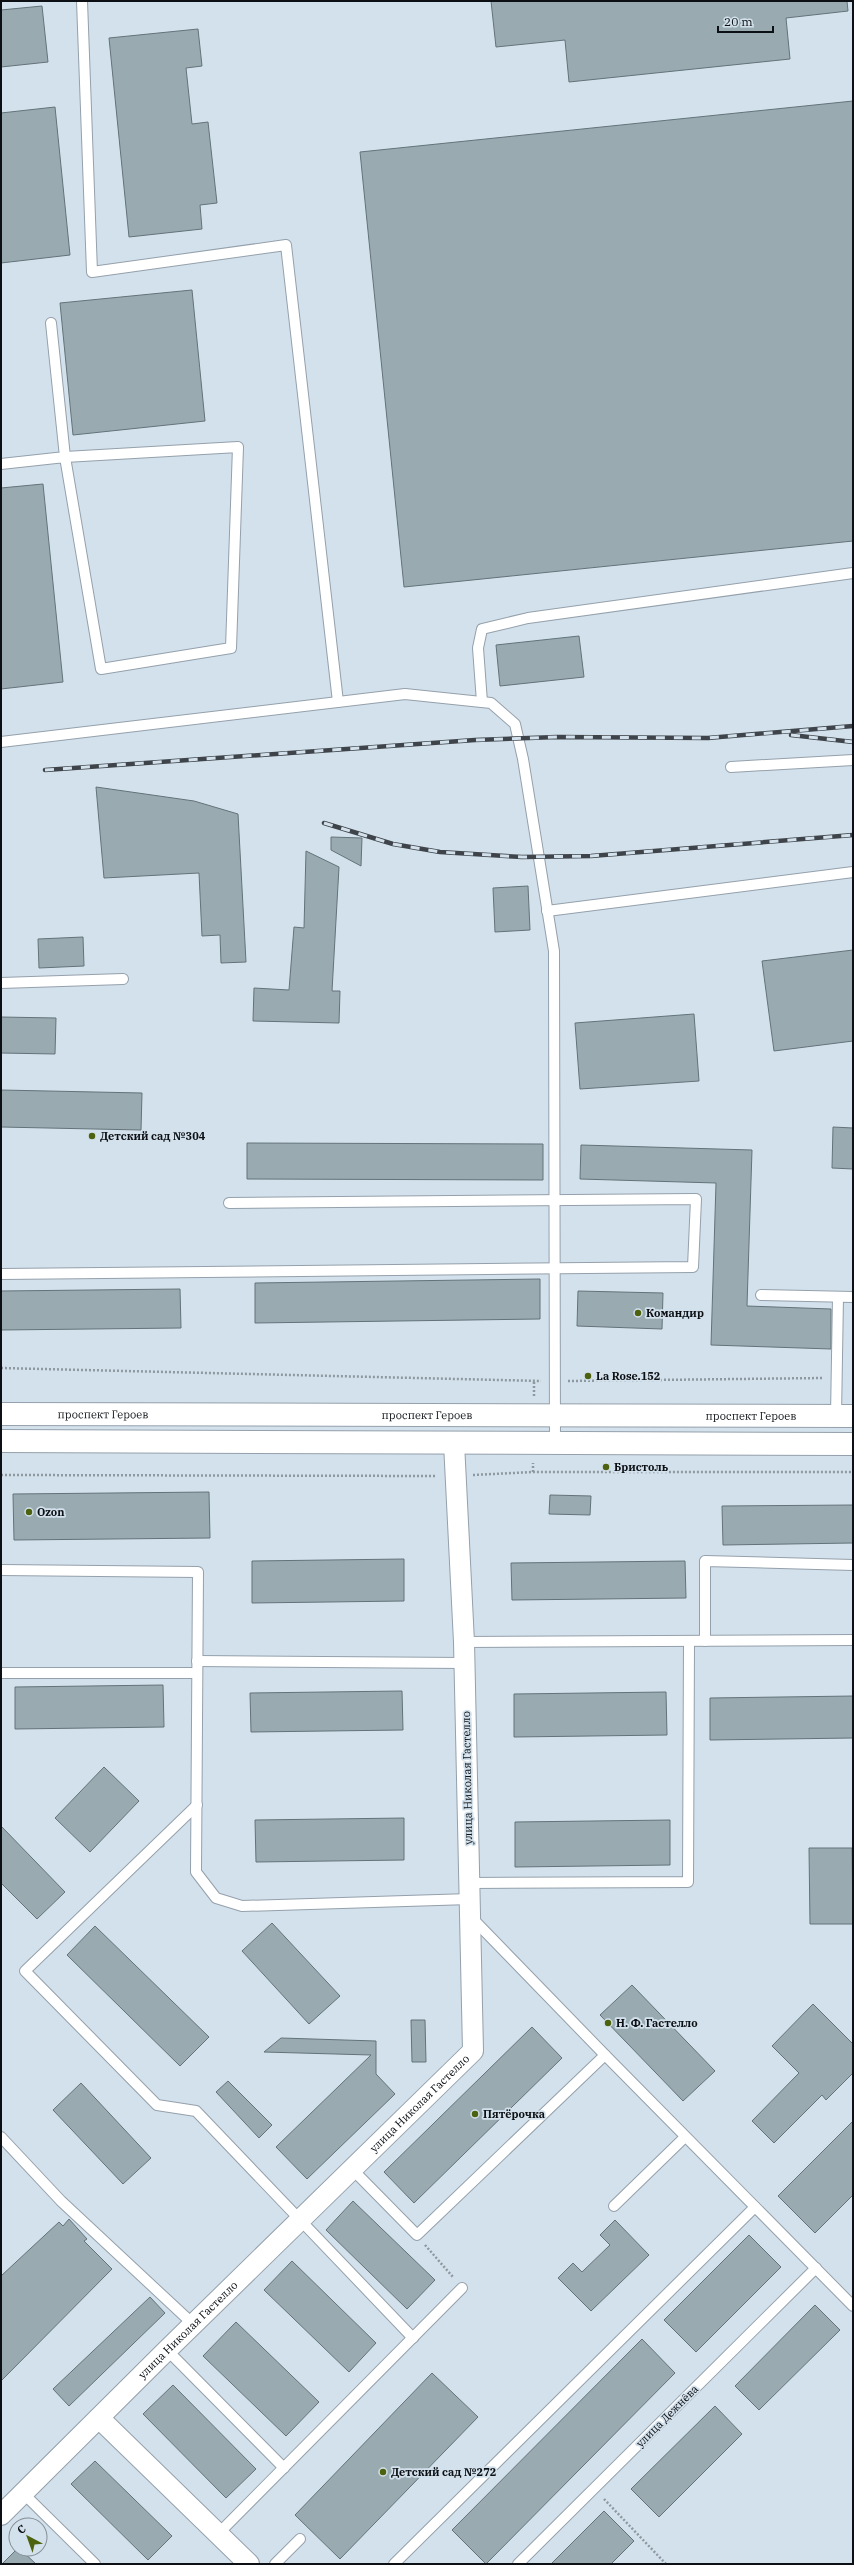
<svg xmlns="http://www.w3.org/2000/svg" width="854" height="2565" font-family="'IBM Plex Serif',serif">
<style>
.building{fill:#99abb1;stroke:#637379}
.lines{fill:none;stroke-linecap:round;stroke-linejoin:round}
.service-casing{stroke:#94a0ab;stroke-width:12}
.minor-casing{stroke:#94a0ab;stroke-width:22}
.secondary-casing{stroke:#94a0ab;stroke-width:24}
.path{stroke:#8d98a0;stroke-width:2.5;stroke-dasharray:2 2;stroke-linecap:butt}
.service{stroke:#fff;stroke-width:10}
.minor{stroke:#fff;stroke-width:20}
.secondary{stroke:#fff;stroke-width:22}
.rail-casing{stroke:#3e444a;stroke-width:4.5}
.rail{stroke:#d3e1ec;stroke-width:3;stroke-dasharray:9;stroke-linecap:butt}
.poi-dot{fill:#4d620e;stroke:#d3e1ec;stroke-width:1.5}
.labels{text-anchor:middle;stroke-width:3.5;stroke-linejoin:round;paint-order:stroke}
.poi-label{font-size:11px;font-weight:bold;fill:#0c1014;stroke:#d3e1ec;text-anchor:start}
.street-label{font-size:11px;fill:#0c1014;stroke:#d3e1ec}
</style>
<rect width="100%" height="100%" fill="#d3e1ec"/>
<g class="building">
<polygon points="491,1 847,1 848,11 786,18 790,59 569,82 565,40 496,47"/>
<polygon points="42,6 48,62 1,67 1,10"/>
<polygon points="198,29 202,66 186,68 192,124 208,122 217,203 200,205 202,229 129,237 109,38"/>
<polygon points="853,101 853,541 404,587 360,152"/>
<polygon points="55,107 70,255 1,263 1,113"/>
<polygon points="192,290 205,421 73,435 60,303"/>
<polygon points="43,484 63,682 1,689 1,488"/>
<polygon points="579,636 584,677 500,686 496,645"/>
<polygon points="96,787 194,801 238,814 246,962 221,963 220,935 202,936 199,873 104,878"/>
<polygon points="331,837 362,838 361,866 331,850"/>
<polygon points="306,851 339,867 332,991 340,991 339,1023 253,1021 254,988 289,990 294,927 304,928"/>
<polygon points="528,886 530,930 495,932 493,888"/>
<polygon points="83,937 84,966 39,968 38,939"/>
<polygon points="853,950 853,1041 774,1051 762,961"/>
<polygon points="694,1014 699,1081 580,1089 575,1023"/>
<polygon points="1,1017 56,1018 55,1054 1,1053"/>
<polygon points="1,1090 142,1093 141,1130 1,1127"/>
<polygon points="833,1127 853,1128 853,1169 832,1168"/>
<polygon points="247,1143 543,1144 543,1180 247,1179"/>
<polygon points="581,1145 752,1150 747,1306 831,1309 831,1349 711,1345 716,1183 580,1179"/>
<polygon points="540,1279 540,1319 255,1323 255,1283"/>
<polygon points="180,1289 181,1328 1,1330 1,1291"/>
<polygon points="578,1291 663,1293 662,1329 577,1326"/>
<polygon points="209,1492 210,1538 14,1540 13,1494"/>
<polygon points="550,1495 591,1496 590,1515 549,1514"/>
<polygon points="853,1505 853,1543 723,1545 722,1506"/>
<polygon points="404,1559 404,1601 252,1603 252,1561"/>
<polygon points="685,1561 686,1598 512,1600 511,1563"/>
<polygon points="163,1685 164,1727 15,1729 15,1687"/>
<polygon points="402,1691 403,1730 251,1732 250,1693"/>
<polygon points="666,1692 667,1735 514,1737 514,1694"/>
<polygon points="853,1696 853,1738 710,1740 710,1698"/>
<polygon points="104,1767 139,1801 90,1852 55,1818"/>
<polygon points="404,1818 404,1860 256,1862 255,1820"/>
<polygon points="670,1820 670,1865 515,1867 515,1822"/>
<polygon points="1,1826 65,1892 37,1919 1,1883"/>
<polygon points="809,1848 852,1848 853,1924 810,1924"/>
<polygon points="272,1923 340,1996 309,2024 242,1951"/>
<polygon points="95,1926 209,2037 180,2066 67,1955"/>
<polygon points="632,1985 715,2071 683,2101 600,2015"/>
<polygon points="813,2004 853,2044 853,2073 826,2100 822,2095 774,2143 752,2121 799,2073 772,2046"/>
<polygon points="411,2020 425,2020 426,2062 412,2062"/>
<polygon points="532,2027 562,2058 414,2203 384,2172"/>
<polygon points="281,2038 376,2041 376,2074 395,2094 307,2179 276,2147 371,2055 264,2052"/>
<polygon points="228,2081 272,2125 259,2138 216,2092"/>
<polygon points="81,2083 151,2158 123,2184 53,2110"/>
<polygon points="853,2121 853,2195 815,2233 778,2196"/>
<polygon points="353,2201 435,2280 407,2309 326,2230"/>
<polygon points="69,2219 87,2239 84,2241 112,2269 1,2381 1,2276 59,2222 63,2226"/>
<polygon points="615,2220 649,2255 591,2311 558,2278 573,2263 582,2272 610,2245 600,2235"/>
<polygon points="749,2235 781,2267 696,2352 664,2320"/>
<polygon points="292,2261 376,2343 349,2372 264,2290"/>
<polygon points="150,2297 165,2313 69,2406 53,2389"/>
<polygon points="815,2305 840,2330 759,2410 735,2386"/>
<polygon points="236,2322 319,2402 286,2436 203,2356"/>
<polygon points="642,2339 675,2373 486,2564 452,2530"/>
<polygon points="432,2373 478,2417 340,2559 295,2515"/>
<polygon points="173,2385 256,2469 226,2498 143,2414"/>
<polygon points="715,2406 742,2434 659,2517 631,2489"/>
<polygon points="95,2461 172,2536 148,2560 71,2484"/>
<polygon points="604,2511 634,2541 611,2564 551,2564"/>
<polygon points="17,2549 20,2549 36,2564 2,2564"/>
</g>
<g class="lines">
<defs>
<g id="service">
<polyline points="82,1 92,272 286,245 338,702"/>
<polyline points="1,464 65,457 238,447 231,648 101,669 65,457 51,323"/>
<polyline points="482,702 478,648 482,629 528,618 853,573"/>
<polyline points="1,742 405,694 491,703 515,724 523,759 554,951 555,1443"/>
<polyline points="731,767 853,760"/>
<polyline points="547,911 853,872"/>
<polyline points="1,983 123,979"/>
<polyline points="1,1274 693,1267 696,1199 229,1203"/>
<polyline points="761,1295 853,1297"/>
<polyline points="836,1416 838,1297"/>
<polyline points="1,1570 198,1572 196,1872 216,1898 242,1906 470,1899"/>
<polyline points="705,1641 705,1561 853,1565"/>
<polyline points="464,1642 853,1640"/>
<polyline points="197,1661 464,1663"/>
<polyline points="1,1673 197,1673"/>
<polyline points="197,1805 25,1971 157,2105 196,2111 413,2338"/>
<polyline points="469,1883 688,1882 689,1641"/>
<polyline points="605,2055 853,2306"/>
<polyline points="1,2137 61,2201 193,2324"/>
<polyline points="353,2170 417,2235 605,2055 471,1917"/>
<polyline points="614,2206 685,2137"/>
<polyline points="167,2350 284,2468"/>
<polyline points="23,2493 95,2564"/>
<polyline points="218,2534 462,2288"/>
<polyline points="275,2564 300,2539"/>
<polyline points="394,2564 755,2207"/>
<polyline points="518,2564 816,2268"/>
</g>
<g id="minor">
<polyline points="99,2418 249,2564"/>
<path id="s1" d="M 1,2515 L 167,2350 L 473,2051 L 464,1642 L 454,1443"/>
</g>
<g id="secondary">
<path id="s2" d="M 1,1414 L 853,1416"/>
<polyline points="1,1441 853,1444"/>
</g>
</defs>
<use href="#service" class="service-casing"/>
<use href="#minor" class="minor-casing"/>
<use href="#secondary" class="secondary-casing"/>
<g class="path">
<polyline points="1,1368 541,1381"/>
<polyline points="568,1381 823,1378"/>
<polyline points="534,1396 534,1381"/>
<polyline points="533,1472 533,1463"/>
<polyline points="1,1475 436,1476"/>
<polyline points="473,1475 533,1472 853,1472"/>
<polyline points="425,2245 453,2277"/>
<polyline points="604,2499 666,2564"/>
</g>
<use href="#service" class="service"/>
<use href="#minor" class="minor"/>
<use href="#secondary" class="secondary"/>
<defs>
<g id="rail">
<polyline points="791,735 853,742"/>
<polyline points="45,770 475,740 557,737 708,738 853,726"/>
<polyline points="324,823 393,844 440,852 522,857 591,856 853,835"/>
</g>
</defs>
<use href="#rail" class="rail-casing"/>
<use href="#rail" class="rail"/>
</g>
<g class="poi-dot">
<circle cx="92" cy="1136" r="4"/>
<circle cx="638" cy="1313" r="4"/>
<circle cx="588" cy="1376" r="4"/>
<circle cx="606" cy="1467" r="4"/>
<circle cx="29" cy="1512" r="4"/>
<circle cx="608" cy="2023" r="4"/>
<circle cx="475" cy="2114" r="4"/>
<circle cx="383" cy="2472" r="4"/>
</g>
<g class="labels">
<g class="poi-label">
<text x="100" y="1140">Детский сад №304</text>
<text x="646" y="1317">Командир</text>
<text x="596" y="1380">La Rose.152</text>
<text x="614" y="1471">Бристоль</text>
<text x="37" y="1516">Ozon</text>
<text x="616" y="2027">Н. Ф. Гастелло</text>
<text x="483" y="2118">Пятёрочка</text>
<text x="391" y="2476">Детский сад №272</text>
</g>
<g class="street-label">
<text dy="4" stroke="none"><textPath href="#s2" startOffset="102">проспект Героев</textPath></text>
<text dy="4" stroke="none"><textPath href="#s2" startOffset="426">проспект Героев</textPath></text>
<text dy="4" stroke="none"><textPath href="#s2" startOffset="750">проспект Героев</textPath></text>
<text transform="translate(467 1778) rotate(-91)" y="4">улица Николая Гастелло</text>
<text dy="4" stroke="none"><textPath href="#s1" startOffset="587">улица Николая Гастелло</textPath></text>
<text dy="4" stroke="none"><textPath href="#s1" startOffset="263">улица Николая Гастелло</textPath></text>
<text transform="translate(667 2416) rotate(-45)" y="4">улица Дежнёва</text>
</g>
</g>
<rect width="854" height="2565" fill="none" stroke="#0c1014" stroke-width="4"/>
<g transform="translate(28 2537) rotate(319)"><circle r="19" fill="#d3e1ec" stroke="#838d96"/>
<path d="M0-3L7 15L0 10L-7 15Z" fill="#4d620e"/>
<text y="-6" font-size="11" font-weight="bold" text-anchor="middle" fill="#0c1014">С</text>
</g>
<path d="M718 26v6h55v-6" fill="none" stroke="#0c1014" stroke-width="2"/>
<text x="724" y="26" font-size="12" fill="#0c1014" stroke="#d3e1ec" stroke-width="3" paint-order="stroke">20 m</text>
</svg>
